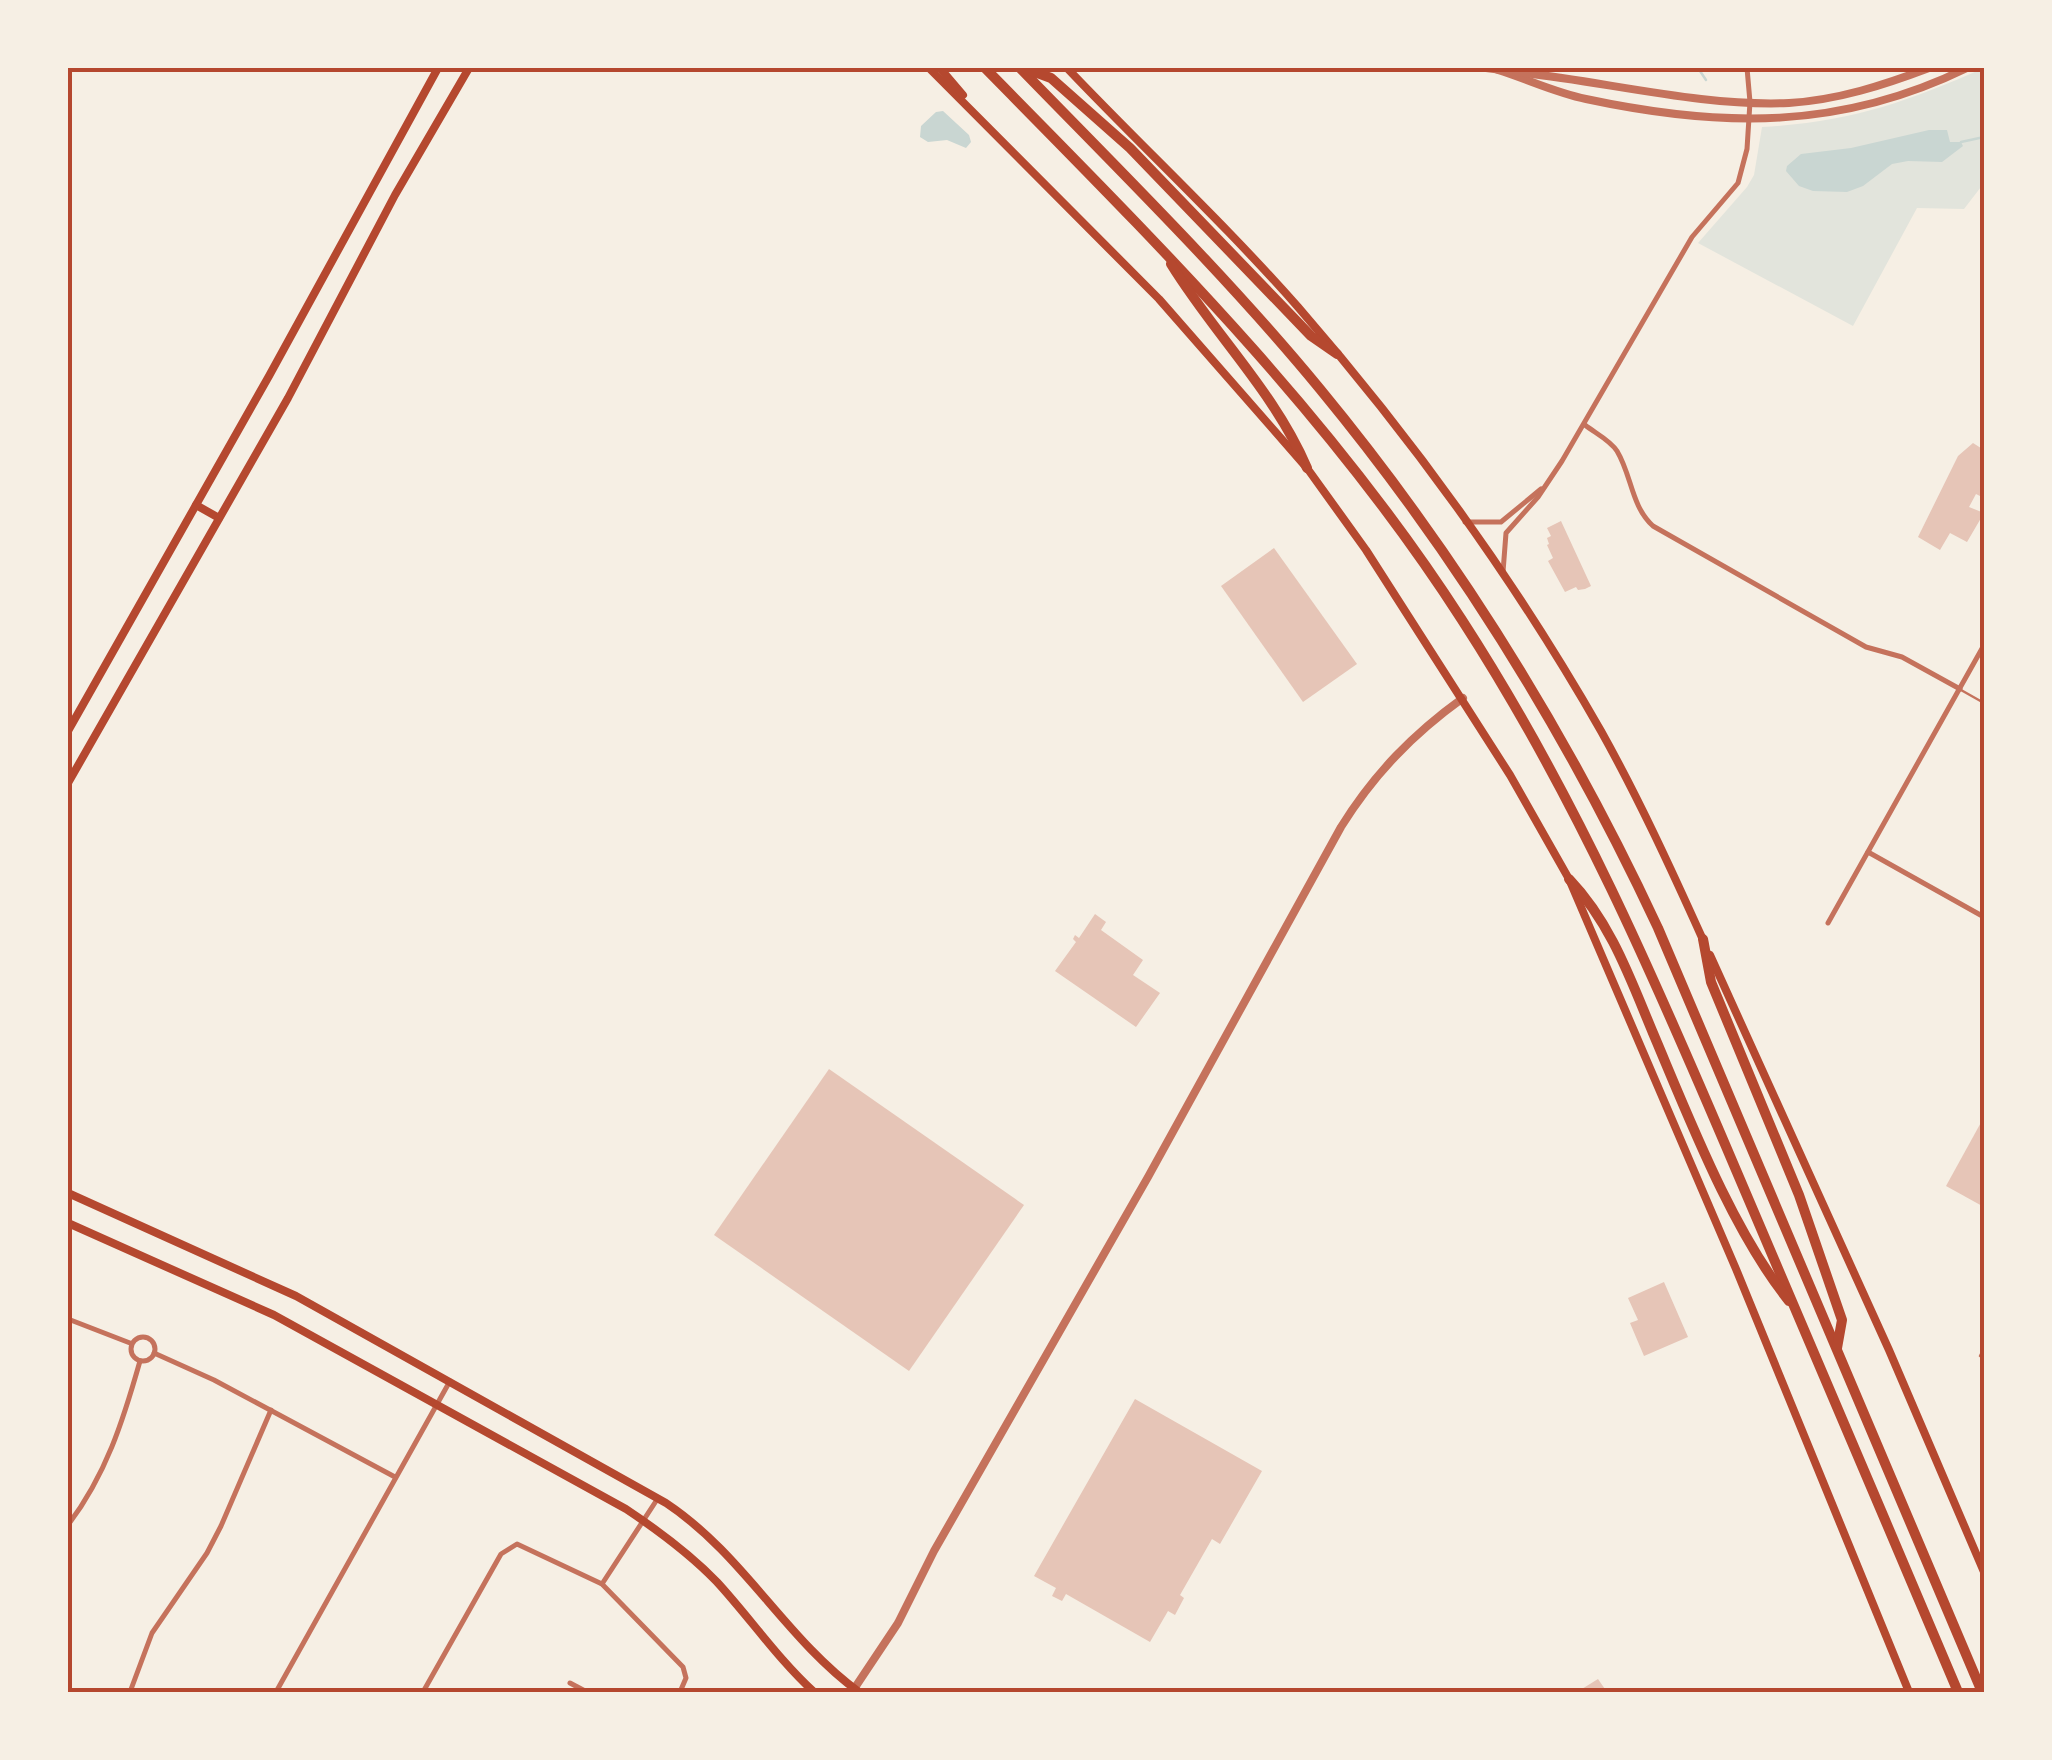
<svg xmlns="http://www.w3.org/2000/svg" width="2052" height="1760" font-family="'Roboto Condensed',sans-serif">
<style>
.green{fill:#e2e4dc}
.water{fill:#c9d6d2}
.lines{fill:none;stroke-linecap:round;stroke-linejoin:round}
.stream{stroke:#c9d6d2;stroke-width:2.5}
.building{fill:#e6c5b7}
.service{stroke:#c5725c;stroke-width:2.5}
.minor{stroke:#c5725c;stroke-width:5}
.tertiary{stroke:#c5725c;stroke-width:8}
.secondary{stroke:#b5482f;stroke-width:8}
.motorway{stroke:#b5482f;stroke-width:10}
.neatline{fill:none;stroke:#b5482f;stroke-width:4}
</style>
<rect width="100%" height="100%" fill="#f6efe4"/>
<path class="green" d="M 1984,68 L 1984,183 L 1964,209 L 1917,208 L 1853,326 L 1698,243 L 1747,187 L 1754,175 L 1762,127 C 1850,122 1904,103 1984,68 Z"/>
<g class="water">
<polygon points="943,111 969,135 971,142 966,148 947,140 928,142 920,137 921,126 936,112"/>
<polygon points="1929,130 1947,130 1950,142 1961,142 1963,146 1942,162 1908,161 1892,164 1863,186 1847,192 1813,191 1799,186 1786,171 1787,166 1801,154 1851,148"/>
</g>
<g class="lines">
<g class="stream">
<polyline points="1698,68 1706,80"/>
<polyline points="1961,142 1984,137"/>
</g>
</g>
<g class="building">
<polygon points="1973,443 1984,450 1984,471 1980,478 1984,481 1984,498 1976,494 1969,507 1984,513 1967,542 1950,533 1940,550 1918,537 1958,456"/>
<polygon points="1561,521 1591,586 1585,589 1578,590 1576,587 1565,592 1548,561 1553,558 1547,545 1549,544 1547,538 1551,536 1547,528"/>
<polygon points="1274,548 1357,664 1303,702 1221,586"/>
<polygon points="1095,914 1106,922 1101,930 1143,960 1133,975 1160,993 1136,1027 1055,971 1076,942 1073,939 1075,935 1079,938"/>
<polygon points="829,1069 1024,1205 909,1371 714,1235"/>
<polygon points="1984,1117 1984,1207 1946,1186"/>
<polygon points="1664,1282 1688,1337 1644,1356 1630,1323 1638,1320 1628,1298"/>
<polygon points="1135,1399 1262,1471 1220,1544 1212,1539 1180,1595 1184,1598 1175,1615 1168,1611 1150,1642 1066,1594 1062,1601 1052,1596 1056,1588 1034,1576"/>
<polygon points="1598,1679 1607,1692 1577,1692"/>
</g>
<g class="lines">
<g class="service">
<polyline points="1961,690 1984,703"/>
<polyline points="1980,1356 1984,1348"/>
</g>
<g class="minor">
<path d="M 1585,425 C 1595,433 1610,440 1617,451 C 1632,476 1631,506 1653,526 L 1866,647 L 1902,657 L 1960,689"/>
<polyline points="1465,522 1501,522 1541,489"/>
<polyline points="1503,572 1506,533 1538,497 1562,461 1692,237 1738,183 1747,149 1750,102 1747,68"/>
<polyline points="1868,852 1984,917"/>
<polyline points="1828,923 1984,645"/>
<polyline points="68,1319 130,1343"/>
<circle cx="143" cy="1349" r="12"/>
<polyline points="154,1353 214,1380 395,1477"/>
<path d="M 68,1525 C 106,1475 123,1421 140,1361"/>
<polyline points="602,1584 658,1498"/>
<polyline points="570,1683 587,1692"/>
<polyline points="130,1692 152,1633 207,1553 221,1526 271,1410"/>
<polyline points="276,1692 450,1381"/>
<polyline points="423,1692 501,1554 517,1544 602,1584 683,1667 686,1678 680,1692"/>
</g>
<g class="tertiary">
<polyline points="1486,68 1502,70"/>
<path d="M 1498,70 C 1527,79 1556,93 1586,99 C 1722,128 1840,130 1967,68"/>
<path d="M 1516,72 C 1603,81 1702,107 1789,103 C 1838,100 1884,85 1929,68"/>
<path d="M 852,1692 L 898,1623 L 934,1551 L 1148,1177 L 1341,827 C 1374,774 1413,734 1463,698"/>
</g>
<g class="secondary">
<polyline points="929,68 1159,299 1307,468 1366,550 1510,775 1569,879 1736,1269 1909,1692"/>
<polyline points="940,68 963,95"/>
<path d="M 1067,68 C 1143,148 1225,224 1298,307 C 1411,437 1516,582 1601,731 C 1639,799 1672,871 1704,942"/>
<polyline points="196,505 219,518"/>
<polyline points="68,731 269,376 438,68"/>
<polyline points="68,783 288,398 395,195 469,68"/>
<polyline points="1710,955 1889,1350 1984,1572"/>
<path d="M 68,1193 L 296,1296 L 666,1503 C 743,1554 785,1638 859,1692"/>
<path d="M 68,1223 L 274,1315 L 626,1509 C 659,1531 690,1554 717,1582 C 750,1618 778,1659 814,1692"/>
</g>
<g class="motorway">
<path d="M 985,68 C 1156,242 1329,413 1462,620 C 1576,796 1654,977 1736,1170 C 1811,1344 1884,1518 1958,1692"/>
<path d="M 1020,68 C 1122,173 1227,276 1320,389 C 1456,554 1568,735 1658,928 L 1982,1692"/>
<polyline points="1024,68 1051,78 1130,148 1311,336 1337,354"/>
<path d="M 1171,264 C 1214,334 1274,391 1307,468"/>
<path d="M 1569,879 C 1611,923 1630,978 1653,1033 C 1689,1118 1732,1230 1789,1301"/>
<polyline points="1703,939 1711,982 1799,1195 1842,1320 1837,1348"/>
</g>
</g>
<rect width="2052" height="1760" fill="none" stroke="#f6efe4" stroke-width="140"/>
<rect x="70" y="70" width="1912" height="1620" class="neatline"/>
</svg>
